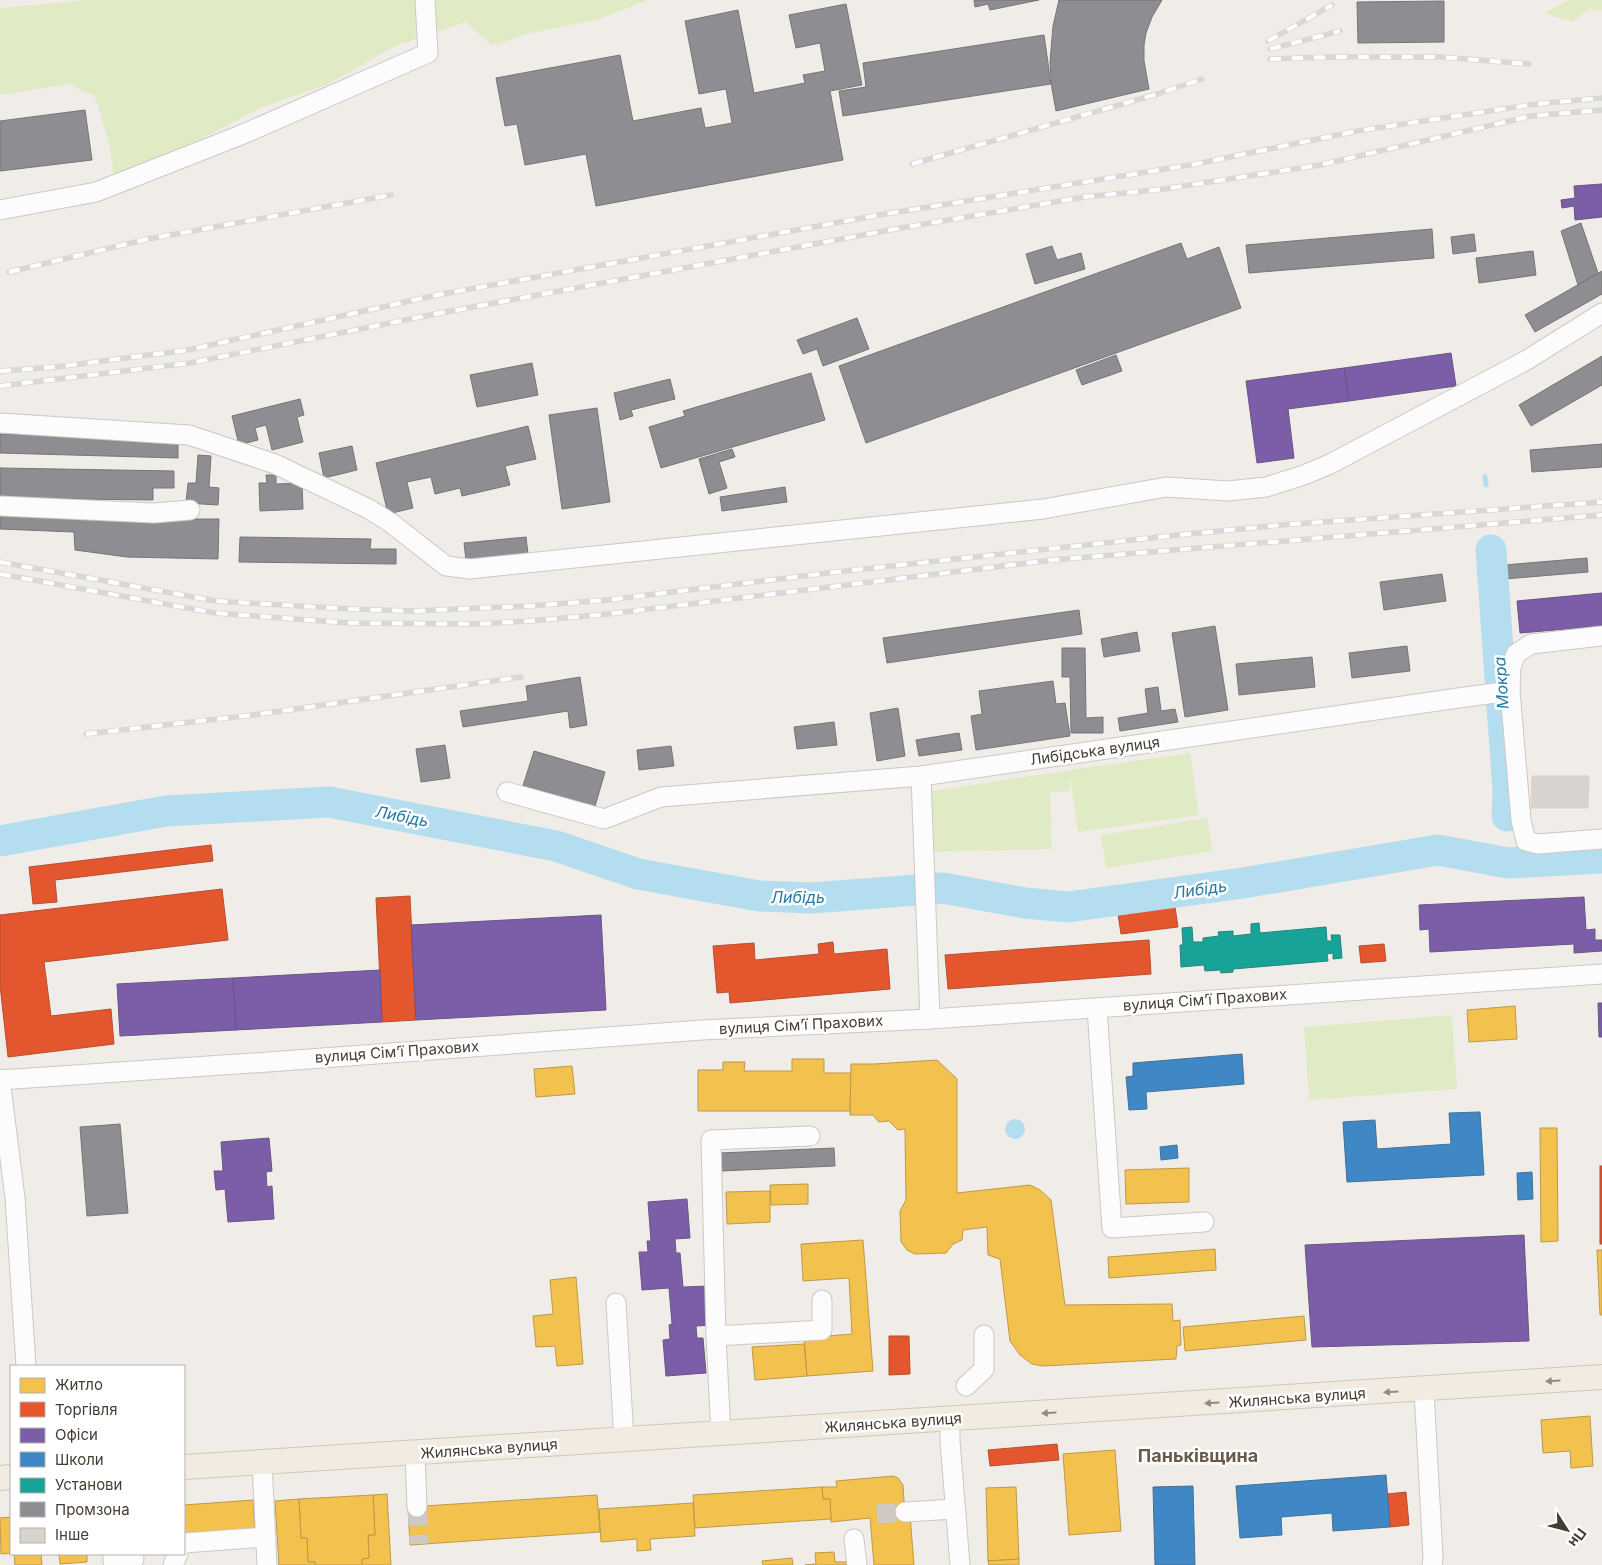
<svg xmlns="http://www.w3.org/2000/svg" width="1602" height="1565" font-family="Inter,sans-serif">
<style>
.green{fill:#e0ebc6}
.water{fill:#b5ddf0}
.homes{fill:#f2c14e;stroke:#be9946}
.shops{fill:#e4572e;stroke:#b44f30}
.offices{fill:#7b5ea7;stroke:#6b5484}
.schools{fill:#3f88c5;stroke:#417299}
.public{fill:#17a398;stroke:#25847a}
.industry{fill:#8d8d92;stroke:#777576}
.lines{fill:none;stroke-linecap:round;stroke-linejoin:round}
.stream{stroke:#b5ddf0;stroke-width:5}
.river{stroke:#b5ddf0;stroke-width:31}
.building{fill:#d8d3cf;stroke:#d8d3cd}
.minor-tunnel{stroke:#cec9c4;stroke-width:19;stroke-dasharray:19 9;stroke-linecap:butt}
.minor-casing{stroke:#ccc8c4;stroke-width:21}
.major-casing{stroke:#d3c7b4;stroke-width:26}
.minor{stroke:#fdfcfc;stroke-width:19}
.major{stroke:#f1ebe2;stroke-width:24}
.rail-casing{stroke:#d8d8d7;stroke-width:5.5}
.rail{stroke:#fff;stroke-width:4;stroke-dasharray:11;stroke-linecap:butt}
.oneway{fill:#928b82}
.labels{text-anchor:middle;stroke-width:5;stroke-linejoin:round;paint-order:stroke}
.street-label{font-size:15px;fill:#453d33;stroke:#fff}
.water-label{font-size:16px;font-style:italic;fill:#257aa6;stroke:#fff}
.quarter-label{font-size:18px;font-weight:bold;fill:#695a4a;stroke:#fff}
</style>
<rect width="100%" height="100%" fill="#f0ece8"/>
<g class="green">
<polygon points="89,0 648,0 599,19 527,34 492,46 466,22 395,46 330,83 261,108 183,148 113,175 111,151 95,96 69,84 0,95 0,8"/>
<polygon points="1569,0 1602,0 1602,11 1590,8 1572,22 1544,13"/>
<polygon points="1504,547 1511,653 1506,688 1486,691 1480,569 1487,574 1492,569 1490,549"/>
<polygon points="1190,753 1199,815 1078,832 1070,774 1070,791 1050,792 1052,849 933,852 932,791 1070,770"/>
<polygon points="1207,818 1212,851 1106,868 1101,835"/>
<polygon points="1452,1015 1457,1089 1309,1100 1304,1027"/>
</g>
<circle class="water" cx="1015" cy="1129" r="10"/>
<g class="homes">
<polygon points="1515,1006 1517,1039 1469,1042 1467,1010"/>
<polygon points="792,1059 824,1059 824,1073 851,1073 850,1111 698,1111 698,1070 723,1070 723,1062 745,1062 744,1071 792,1071"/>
<polygon points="937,1060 957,1079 957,1193 1030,1185 1040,1190 1051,1200 1065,1305 1172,1304 1173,1321 1180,1320 1181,1345 1177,1346 1176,1359 1043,1366 1032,1364 1020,1355 1010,1341 1000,1259 988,1255 987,1227 963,1230 962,1240 953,1244 946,1253 915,1254 907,1250 901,1242 900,1211 906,1200 905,1129 898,1130 889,1121 879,1122 873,1115 850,1115 851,1064 874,1064"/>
<polygon points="572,1066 575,1094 536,1097 534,1069"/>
<polygon points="1540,1128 1557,1128 1558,1241 1541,1242"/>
<polygon points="1189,1168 1189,1202 1126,1204 1125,1170"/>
<polygon points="808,1184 808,1204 771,1205 770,1185"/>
<polygon points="770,1191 770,1222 727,1224 726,1192"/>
<polygon points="863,1240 873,1371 807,1376 804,1338 852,1334 849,1278 803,1281 801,1244"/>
<polygon points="1215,1249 1216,1270 1109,1278 1108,1257"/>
<polygon points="1597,1250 1602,1250 1602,1315 1600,1315"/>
<polygon points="576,1277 583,1364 557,1366 555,1346 536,1347 533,1316 553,1314 550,1280"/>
<polygon points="1304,1316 1306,1340 1185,1351 1183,1327"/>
<polygon points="804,1344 807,1376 755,1380 752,1347"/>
<polygon points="1590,1416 1593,1466 1571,1468 1570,1451 1543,1453 1541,1420"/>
<polygon points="1115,1450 1121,1531 1069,1535 1063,1454"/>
<polygon points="893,1476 898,1478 903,1485 905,1516 910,1515 914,1565 874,1565 870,1518 831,1522 830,1499 823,1499 822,1487 837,1487 836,1481"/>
<polygon points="822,1487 823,1499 830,1499 831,1519 695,1528 693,1495"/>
<polygon points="1016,1487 1019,1559 988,1561 986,1488"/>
<polygon points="387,1494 391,1565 362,1565 362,1559 369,1558 368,1535 375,1535 373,1495"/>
<polygon points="373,1495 375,1535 368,1535 369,1558 362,1559 362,1565 315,1565 315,1562 308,1562 307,1538 301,1538 299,1499"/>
<polygon points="597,1495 600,1532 410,1545 408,1507"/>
<polygon points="299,1499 301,1538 307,1538 308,1562 315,1562 315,1565 279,1565 275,1501"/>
<polygon points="253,1500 255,1529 184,1533 184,1505"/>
<polygon points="693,1503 695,1536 650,1539 651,1550 637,1551 637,1539 601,1542 599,1509"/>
<polygon points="11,1517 11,1553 1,1554 0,1518"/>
<polygon points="834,1552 835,1562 849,1562 849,1565 805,1565 816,1564 815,1553"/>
<polygon points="14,1554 41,1554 42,1565 15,1565"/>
<polygon points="59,1554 87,1554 87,1562 60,1564"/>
<polygon points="792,1558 793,1565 763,1565 762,1561"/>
<polygon points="1019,1559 1019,1565 989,1565 988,1561"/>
</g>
<g class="shops">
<polygon points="211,845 213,861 55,880 57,902 33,904 29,867"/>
<polygon points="222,889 228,940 44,962 51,1016 111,1009 114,1044 8,1057 0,985 0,915"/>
<polygon points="410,896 416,1020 382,1022 376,898"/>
<polygon points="1175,907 1178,927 1121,934 1118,914"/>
<polygon points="1149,940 1151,974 948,989 945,955"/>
<polygon points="833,942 834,954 887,949 890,989 730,1003 729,992 717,993 713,946 754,943 755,960 819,954 818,944"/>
<polygon points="1384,944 1386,961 1361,963 1359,946"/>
<rect x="1600" y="1166" width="2" height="78"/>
<polygon points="889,1336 909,1336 910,1374 889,1375"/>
<polygon points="1057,1444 1059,1460 990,1466 988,1450"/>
<polygon points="1406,1492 1409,1525 1390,1527 1387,1494"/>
</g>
<g class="offices">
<polygon points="1602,184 1602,217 1575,220 1574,206 1562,208 1561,200 1575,198 1574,186"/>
<polygon points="1451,353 1456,386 1349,401 1344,368"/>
<polygon points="1344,368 1349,401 1288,409 1294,458 1257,463 1246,381"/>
<polygon points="1602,593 1602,626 1520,633 1517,601"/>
<polygon points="1584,897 1586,930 1595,929 1595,940 1602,940 1602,951 1574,953 1574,944 1430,952 1429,929 1420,930 1419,905"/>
<polygon points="601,915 606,1010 416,1020 411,925"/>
<polygon points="380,970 382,1022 236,1030 233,978"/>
<polygon points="233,978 236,1030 120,1036 117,984"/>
<polygon points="1598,1003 1602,1003 1602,1037 1599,1037"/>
<polygon points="269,1138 272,1171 266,1172 267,1187 272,1186 274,1219 228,1222 225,1189 216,1190 214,1171 223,1171 221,1142"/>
<polygon points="687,1199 690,1238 675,1239 676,1253 680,1253 683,1287 708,1286 711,1325 696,1326 697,1338 703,1338 706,1373 666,1376 663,1340 670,1339 669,1325 672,1324 669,1288 642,1290 639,1252 648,1252 647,1241 651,1241 648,1202"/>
<polygon points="1524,1235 1529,1341 1312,1347 1305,1245"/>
</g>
<g class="schools">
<polygon points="1242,1054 1244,1084 1146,1092 1147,1109 1129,1110 1126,1077 1133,1076 1133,1063"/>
<polygon points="1480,1112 1484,1175 1347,1182 1343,1122 1375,1120 1377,1149 1451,1144 1449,1113"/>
<polygon points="1177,1145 1178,1158 1161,1160 1160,1147"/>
<polygon points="1532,1172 1533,1199 1518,1200 1517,1173"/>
<polygon points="1386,1475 1390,1527 1333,1531 1332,1513 1281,1517 1282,1535 1240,1538 1236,1486"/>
<polygon points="1193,1486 1195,1565 1155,1565 1153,1487"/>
</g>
<polygon class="public" points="1259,923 1260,933 1326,927 1327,941 1332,941 1331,935 1340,935 1342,958 1333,959 1333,953 1327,954 1328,961 1233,969 1233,972 1221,973 1220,970 1205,971 1204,965 1181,967 1180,945 1183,945 1182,928 1192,927 1193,942 1203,942 1203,938 1219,936 1218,932 1233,931 1233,936 1251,934 1251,924"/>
<g class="industry">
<polygon points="974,0 1039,0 990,10 988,4 975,7"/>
<polygon points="1059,0 1162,0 1152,17 1146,33 1144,45 1144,61 1149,89 1056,111 1052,89 1050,62 1053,26"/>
<polygon points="1444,1 1444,42 1358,43 1357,2"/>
<polygon points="846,4 862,85 830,91 843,160 596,206 586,154 525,165 517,124 505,126 496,78 620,55 633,121 701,108 705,128 732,123 726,89 699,94 685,21 738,10 754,93 805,83 803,75 825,71 820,43 796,48 789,15"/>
<polygon points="1044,35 1051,84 843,116 839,91 866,87 863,63"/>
<polygon points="85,110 92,160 0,171 0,121"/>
<polygon points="1581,223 1598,273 1578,285 1561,231"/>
<polygon points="1432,229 1434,258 1249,273 1246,245"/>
<polygon points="1474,234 1476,251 1453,254 1451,237"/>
<polygon points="1181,243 1187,259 1219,247 1241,308 866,443 839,366"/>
<polygon points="1052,246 1057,260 1081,253 1085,269 1035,284 1026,254"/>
<polygon points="1533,251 1536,275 1479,283 1476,258"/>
<polygon points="1602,271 1602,294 1535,332 1525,315"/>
<polygon points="857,318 869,349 823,366 817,349 803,354 797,340"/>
<polygon points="1116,355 1122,371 1082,385 1076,370"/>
<polygon points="1602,356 1602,385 1531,426 1519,405"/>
<polygon points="532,363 538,395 477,407 470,375"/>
<polygon points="811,373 825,420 661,468 649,427 685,416 683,411"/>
<polygon points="670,379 675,399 631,410 633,416 620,420 614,393"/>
<polygon points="300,399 304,415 297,417 303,442 272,450 266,425 255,428 258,440 239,445 232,416"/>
<polygon points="597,408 610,502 562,509 549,415"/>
<polygon points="528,426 536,459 505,466 510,485 462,496 460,488 435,494 431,477 407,482 413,508 388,514 376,463"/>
<polygon points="0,434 178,438 178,458 0,453"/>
<polygon points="1602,444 1602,467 1532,472 1530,450"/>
<polygon points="352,446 357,470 324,478 319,453"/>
<polygon points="732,449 735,457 719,462 727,488 709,494 699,459"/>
<polygon points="198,455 211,456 209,487 219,488 218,505 186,503 188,483 196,483"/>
<polygon points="0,468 174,471 174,488 153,488 153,500 0,498"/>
<polygon points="266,475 276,475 276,484 302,483 303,509 260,511 259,483 267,483"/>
<polygon points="785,487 787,502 722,511 720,497"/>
<polygon points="0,513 90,519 219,519 218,559 127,557 75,550 74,532 0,529"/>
<polygon points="240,537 371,539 370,549 396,549 396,564 239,562"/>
<polygon points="526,537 528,554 466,560 464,543"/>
<polygon points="1587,558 1588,572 1505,579 1504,565"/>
<polygon points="1442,574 1446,601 1384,610 1380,582"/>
<polygon points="1079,610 1082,634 887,663 883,638"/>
<polygon points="1215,626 1228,710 1185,717 1172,633"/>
<polygon points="1137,632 1140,651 1104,657 1101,639"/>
<polygon points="1407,646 1410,671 1352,678 1349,653"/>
<polygon points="1062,648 1085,648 1086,718 1103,717 1103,733 1071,733 1070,677 1062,677"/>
<polygon points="1312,657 1315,687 1239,695 1236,664"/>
<polygon points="580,677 587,725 570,728 568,711 463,727 460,711 528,701 526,686"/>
<polygon points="1053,681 1056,704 1065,703 1070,736 976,750 971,716 982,714 979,691"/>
<polygon points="1158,687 1161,711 1175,709 1178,722 1120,731 1118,718 1148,713 1145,689"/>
<polygon points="898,708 905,756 877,761 870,713"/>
<polygon points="834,722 837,745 797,749 794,727"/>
<polygon points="959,733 962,750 919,756 916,740"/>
<polygon points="445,745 450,778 421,782 416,749"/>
<polygon points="671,746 674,766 639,770 637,750"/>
<polygon points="534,751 605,772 594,810 522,789"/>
<polygon points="120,1124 128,1213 87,1216 80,1127"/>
<polygon points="834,1148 835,1166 721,1171 720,1153"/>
</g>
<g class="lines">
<polyline class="stream" points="1485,477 1486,485"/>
<g class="river">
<polyline points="1491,550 1508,791 1507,816"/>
<polyline points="0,841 166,811 329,802 556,846 638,874 759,896 812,898 943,888 1025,903 1068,907 1243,883 1438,850 1508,863 1602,858"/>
</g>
</g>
<polygon class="building" points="1532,776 1589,776 1588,808 1531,808"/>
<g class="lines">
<g class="minor-tunnel">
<polyline points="417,1507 419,1544"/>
<polyline points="877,1514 905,1512"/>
</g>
<defs>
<g id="minor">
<polyline points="0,210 96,192 241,135 428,53 425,0"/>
<polyline points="0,423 189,435 275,464 369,509 391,523 446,566 470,569 1043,509 1166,487 1228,491 1266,487 1304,475 1330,464 1525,361 1602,313"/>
<polyline points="0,506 154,513 190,510"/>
<polyline points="1602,636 1531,644 1516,654 1511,667 1510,691 1521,820 1526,841 1538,844 1602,839"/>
<polyline points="921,776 930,1019"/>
<polyline points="507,792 604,819 661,797 921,776 1465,697 1510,691"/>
<polyline points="1097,1008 1112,1228 1204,1222"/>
<polyline points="0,1079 15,1198 26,1366"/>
<polyline points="0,1080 268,1062 702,1030 930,1019 1602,974"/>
<polyline points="616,1303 624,1440"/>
<polyline points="716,1336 711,1140 810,1136"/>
<polyline points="966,1386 984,1369 984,1335"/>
<polyline points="1424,1390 1433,1557 1432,1565"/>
<polyline points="950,1420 950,1441 960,1565"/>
<polyline points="721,1434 716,1336 822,1330 822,1300"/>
<polyline points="415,1453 417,1507"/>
<polyline points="262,1463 267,1565"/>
<polyline points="905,1512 955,1509"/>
<polyline points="854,1539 857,1565"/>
<polyline points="184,1543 266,1537"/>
<polyline points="113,1556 113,1561 134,1559"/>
<polyline points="173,1565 178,1554"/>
</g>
<g id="major">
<polyline points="184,1467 1602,1377"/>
<polyline points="0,1478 11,1477"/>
</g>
</defs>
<use href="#minor" class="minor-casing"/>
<use href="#major" class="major-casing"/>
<use href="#minor" class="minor"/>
<use href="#major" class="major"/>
<defs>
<g id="rail">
<polyline points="1268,41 1332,5"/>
<polyline points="1270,49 1340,31"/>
<polyline points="1270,59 1330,57 1440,57 1529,64"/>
<polyline points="912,164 1154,95 1202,79"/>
<polyline points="9,272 148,239 391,195"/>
<polyline points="0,371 56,367 188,350 437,295 879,215 1196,164 1357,131 1536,104 1602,98"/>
<polyline points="0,386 190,363 440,313 901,228 1084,197 1164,189 1320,165 1531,116 1602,110"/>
<polyline points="0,562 216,601 350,609 412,611 529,606 607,600 836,572 1169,536 1281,525 1602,502"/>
<polyline points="0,574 215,613 350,623 477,624 530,621 608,614 1052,560 1602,515"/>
<polyline points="86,734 253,715 521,677"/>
</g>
</defs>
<use href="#rail" class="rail-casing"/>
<use href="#rail" class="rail"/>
</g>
<defs><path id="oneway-solid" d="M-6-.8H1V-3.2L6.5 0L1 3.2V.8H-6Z" transform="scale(1.25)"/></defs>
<g class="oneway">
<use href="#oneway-solid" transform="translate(1553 1381) rotate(176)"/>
<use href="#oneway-solid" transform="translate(1391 1392) rotate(176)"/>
<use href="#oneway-solid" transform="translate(1212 1403) rotate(176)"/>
<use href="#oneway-solid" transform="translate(1049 1413) rotate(176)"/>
</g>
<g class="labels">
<g class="street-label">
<text transform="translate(1095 751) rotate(-8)" y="5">Либідська вулиця</text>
<text transform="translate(1205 1000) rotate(-4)" y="5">вулиця Сімʼї Прахових</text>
<text transform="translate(801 1025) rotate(-3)" y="5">вулиця Сімʼї Прахових</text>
<text transform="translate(397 1052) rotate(-4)" y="5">вулиця Сімʼї Прахових</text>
<text transform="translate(1297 1398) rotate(-4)" y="5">Жилянська вулиця</text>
<text transform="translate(893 1423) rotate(-4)" y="5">Жилянська вулиця</text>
<text transform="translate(489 1449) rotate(-4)" y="5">Жилянська вулиця</text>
</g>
<g class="water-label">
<text transform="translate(1501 683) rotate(-94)" y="6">Мокра</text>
<text transform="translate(402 816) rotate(11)" y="6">Либідь</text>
<text transform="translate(1200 889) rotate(-8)" y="6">Либідь</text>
<text x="798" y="903">Либідь</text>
</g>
<g class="quarter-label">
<text x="1198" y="1462">Паньківщина</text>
</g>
</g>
<rect x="10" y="1365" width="175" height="190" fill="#ffffff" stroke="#b5b1ad"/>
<rect x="20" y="1378" width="25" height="15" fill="#f2c14e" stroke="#b5b1ad"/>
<text x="55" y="1390" font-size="15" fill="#453d33">Житло</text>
<rect x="20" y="1402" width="25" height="15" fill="#e4572e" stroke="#b5b1ad"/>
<text x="55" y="1415" font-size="15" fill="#453d33">Торгівля</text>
<rect x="20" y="1428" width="25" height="15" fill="#7b5ea7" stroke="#b5b1ad"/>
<text x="55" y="1440" font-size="15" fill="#453d33">Офіси</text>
<rect x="20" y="1452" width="25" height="15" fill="#3f88c5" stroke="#b5b1ad"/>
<text x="55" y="1465" font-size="15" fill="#453d33">Школи</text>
<rect x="20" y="1478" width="25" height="15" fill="#17a398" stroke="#b5b1ad"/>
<text x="55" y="1490" font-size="15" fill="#453d33">Установи</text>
<rect x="20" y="1502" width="25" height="15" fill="#8d8d92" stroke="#b5b1ad"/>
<text x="55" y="1515" font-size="15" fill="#453d33">Промзона</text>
<rect x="20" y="1528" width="25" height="15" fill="#d8d3cf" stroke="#b5b1ad"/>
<text x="55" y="1540" font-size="15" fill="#453d33">Інше</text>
<g transform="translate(1567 1530) rotate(126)" stroke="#ffffff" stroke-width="4" paint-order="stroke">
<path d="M0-4L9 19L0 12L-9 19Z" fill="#453d33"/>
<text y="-8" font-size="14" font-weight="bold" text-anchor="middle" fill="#453d33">Пн</text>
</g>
</svg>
